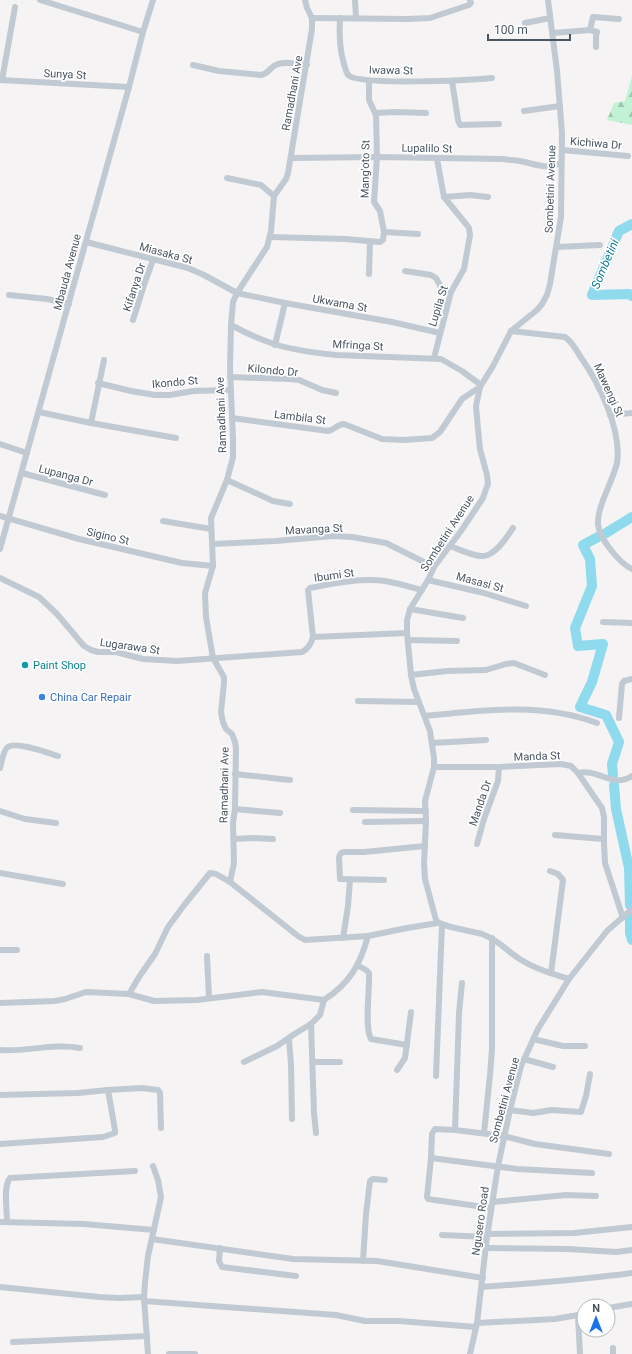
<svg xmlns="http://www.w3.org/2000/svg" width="632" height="1354" font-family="Roboto,sans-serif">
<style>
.forest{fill:url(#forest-firs)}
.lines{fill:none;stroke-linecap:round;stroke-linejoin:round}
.river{stroke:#90daee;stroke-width:10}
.minor{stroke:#c1cad2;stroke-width:6}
.culture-dot{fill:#0f9aa8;stroke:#fff;stroke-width:1.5}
.shop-dot{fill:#3f7fe0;stroke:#fff;stroke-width:1.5}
.labels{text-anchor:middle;stroke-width:3.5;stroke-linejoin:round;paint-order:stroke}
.street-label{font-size:11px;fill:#4a5661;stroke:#fff}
.culture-label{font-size:11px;fill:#0d838f;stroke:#fff;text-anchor:start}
.shop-label{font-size:11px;fill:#366cbe;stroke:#fff;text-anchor:start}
.water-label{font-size:12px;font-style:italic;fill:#0c7c9b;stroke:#fff}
</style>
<defs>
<pattern id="forest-firs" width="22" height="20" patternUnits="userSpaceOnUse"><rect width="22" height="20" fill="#c3f1d5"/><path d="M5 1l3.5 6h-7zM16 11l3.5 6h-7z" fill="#a0c6b0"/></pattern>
</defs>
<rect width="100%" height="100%" fill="#f5f3f3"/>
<polygon class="forest" points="632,76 632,125 607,120 614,103 625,101"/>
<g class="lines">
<g class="river">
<polyline points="632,224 619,231 592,295 629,294 632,296"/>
<polyline points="606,533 632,517"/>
<polyline points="598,537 583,545 590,559 592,586 575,628 578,646 603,644 592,682 580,707 606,715 619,742 612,764 613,775"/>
<polyline points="614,785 616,809 629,868 630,905"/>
<polyline points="630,917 630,933 632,940"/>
</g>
<g class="minor">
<polyline points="40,0 143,32"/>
<polyline points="355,0 356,18"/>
<path d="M 548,0 L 557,71 L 562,133 L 561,217 L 550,284 L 547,295 L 542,304 L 537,310 L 511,331 L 493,366 L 480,387 L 476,406 L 478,429 L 480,449 L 487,475 L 488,484 L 486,489 L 483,498 L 461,531 L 434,567 L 428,580 L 410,609 L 407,620 L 407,633 L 411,675 L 414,689 L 430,731 L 434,758 L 434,767 L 425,801 L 426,821 L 424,863 L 425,879 L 436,920 C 440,927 473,931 482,934 C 501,941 507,952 523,961 C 537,970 554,974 569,979"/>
<polyline points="312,18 407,19 430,18 469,5 471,3 470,0"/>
<path d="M 340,18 C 339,34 339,48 344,64 C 345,67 346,72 348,75 C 358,86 472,80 492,78"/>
<polyline points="525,23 550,18"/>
<polyline points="590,30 593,17 619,19"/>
<polyline points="553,33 590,30 597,32 596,36 596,47"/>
<path d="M 193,65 L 219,71 L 261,75 C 268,74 269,69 274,66 C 282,60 298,64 307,65"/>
<polyline points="0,80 129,87"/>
<polyline points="2,80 15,7"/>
<polyline points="452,81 458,120 460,125 499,124"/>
<polyline points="524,111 560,106"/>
<polyline points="375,113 395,112 426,113"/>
<polyline points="562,150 628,156"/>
<path d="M 291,158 L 377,157 L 503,159 C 509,160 514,160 520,161 C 536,164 545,170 561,163"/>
<polyline points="437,159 444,197"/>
<polyline points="227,178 261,185 274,196"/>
<polyline points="384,232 418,234"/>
<polyline points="270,237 345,239 380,242 383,240 384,232 380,211 374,202 377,157 376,115 369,100 369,81"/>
<polyline points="86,242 188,268 204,275 237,293 285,303 392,322 440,333"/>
<polyline points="557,247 600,245"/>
<polyline points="405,271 431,275 436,278 442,289 451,292"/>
<polyline points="369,274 370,242"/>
<polyline points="9,295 47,299 69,304"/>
<polyline points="133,320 144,285 153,260"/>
<path d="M 231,325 C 244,332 259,339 274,344 C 291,350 317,353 336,355 L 441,359 L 462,371 L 481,385"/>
<path d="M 511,331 L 565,337 C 572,342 576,349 580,356 C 599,383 622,430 617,463 C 613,481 597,506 598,524 C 599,538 619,563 632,569"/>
<polyline points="275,345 285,303"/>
<polyline points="434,358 451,292 464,269 470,235 469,228 466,224 444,197 470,195 488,197"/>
<polyline points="230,377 289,379 299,380 322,390 336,393"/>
<polyline points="98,383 131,391 155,395 170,395 193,391 231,390"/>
<polyline points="39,412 91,423 176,438"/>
<polyline points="610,415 632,413"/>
<path d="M 232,418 L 328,431 C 335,430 337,424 344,424 L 382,439 L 404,440 L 432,438 L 440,432 L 462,399 L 480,387"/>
<polyline points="91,423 104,360"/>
<polyline points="0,444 27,453"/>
<polyline points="22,473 105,495"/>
<polyline points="227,480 273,501 290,504"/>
<polyline points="0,516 79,539 182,563 213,566"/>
<polyline points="163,521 211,529"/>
<polyline points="213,544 276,541 333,536 352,537 386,543 434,567"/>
<path d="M 450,546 C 459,549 474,557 483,556 C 495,556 507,537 513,528"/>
<polyline points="0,549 129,87 143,32 153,0"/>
<path d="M 0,578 L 39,597 L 57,614 L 84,646 L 91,650 L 98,652 L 116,652 L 143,659 L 177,661 L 302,652 C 308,649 311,645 313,637 L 308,590 L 310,588 C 335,583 360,578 385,581 C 398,583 410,587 422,590"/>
<polyline points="428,580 484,593 526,606"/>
<polyline points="410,609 463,618"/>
<polyline points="603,622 632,623"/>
<polyline points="313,637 407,633"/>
<polyline points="408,640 457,641"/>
<polyline points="411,675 447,671 486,670 506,664 514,663 545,675"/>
<polyline points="358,701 419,702"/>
<path d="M 425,716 C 482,710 543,702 597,723"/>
<polyline points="619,718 622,684 624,681 632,679"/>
<polyline points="432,743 486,740"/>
<polyline points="434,767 499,767 561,764 571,766 578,773 602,808 604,817 604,844 605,863 623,918"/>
<path d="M 0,768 C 2,762 3,750 8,747 C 16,741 48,753 58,756"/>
<path d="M 578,773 C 598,768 613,789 632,776"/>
<polyline points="235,774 290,780"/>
<polyline points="235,809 280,813"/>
<polyline points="353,810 426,811"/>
<polyline points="0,811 25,819 56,823"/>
<polyline points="365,822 426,821"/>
<polyline points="555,835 603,839"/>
<polyline points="234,839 252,838 273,839"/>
<polyline points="477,844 484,819 498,781 499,767"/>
<polyline points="550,871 558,874 563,880 551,973"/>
<polyline points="0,873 63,884"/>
<polyline points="384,880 340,879 339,857 341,853 344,852 364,852 425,846"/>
<polyline points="230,882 234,863 233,823 235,809 236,748 235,742 232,734 226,729 223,722 221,712 224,683 224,677 213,658 206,617 205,593 213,566 211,518 227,480 233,457 233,440 230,368 231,325 233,302 237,293 267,247 271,231 274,196 286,179 288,173 312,29 312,18 307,8 305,0"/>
<polyline points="343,938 348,906 350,880"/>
<polyline points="0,950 17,950"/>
<polyline points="207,956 209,998"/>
<path d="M 357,965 L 366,970 L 369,973 C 370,988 364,1028 371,1039 L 407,1045"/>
<polyline points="129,994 139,977 155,954 168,927 185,904 210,873 216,874 230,882 298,936 305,940 368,936 407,928 438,923"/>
<path d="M 0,1003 L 55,1001 L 65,999 L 86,992 L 129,994 L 154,1001 L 197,1000 L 262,992 L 324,1000 C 350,983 360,965 368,936"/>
<polyline points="311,1024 314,1113 316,1133"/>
<polyline points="289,1039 291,1064 292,1119"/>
<polyline points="533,1039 563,1046 585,1046"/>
<path d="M 0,1050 C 27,1052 53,1043 80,1048"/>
<polyline points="524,1059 553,1067"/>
<polyline points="244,1062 277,1046 296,1033 311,1024 320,1015 324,1000"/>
<polyline points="313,1062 340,1062"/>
<polyline points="397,1070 405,1058 411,1012"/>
<polyline points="436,1076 442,925"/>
<polyline points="0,1095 78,1093 108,1090 142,1088 158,1090 160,1093 161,1128"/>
<polyline points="510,1110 533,1113 552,1110 581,1112 586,1096 590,1074"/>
<polyline points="455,1130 459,1013 462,983"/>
<polyline points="484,1133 490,1075 492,1049 492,938"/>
<polyline points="0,1144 103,1137 115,1133 115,1130 108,1090"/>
<polyline points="431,1158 517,1169 592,1173"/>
<polyline points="493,1202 566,1195 596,1196"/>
<polyline points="491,1208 428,1199 427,1197 431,1158 432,1134 435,1129 455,1130 504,1136 535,1144 609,1154"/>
<path d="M 7,1221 C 7,1211 3,1186 10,1178 L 135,1171"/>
<polyline points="0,1222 84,1224 154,1230"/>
<polyline points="488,1234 574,1233 632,1227"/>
<polyline points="442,1235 487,1237"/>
<polyline points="152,1239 293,1259 377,1261 483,1278"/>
<polyline points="220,1248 219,1261 222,1267 296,1276"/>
<polyline points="486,1248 568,1249 616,1252 632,1250"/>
<polyline points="363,1261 366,1214 370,1181 373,1179 385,1180"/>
<polyline points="0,1287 99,1297 119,1298 144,1297"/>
<path d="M 482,1287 C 532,1283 582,1280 632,1273"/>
<polyline points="144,1301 336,1315 365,1321 399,1321 476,1327"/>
<polyline points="608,1308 632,1304"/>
<polyline points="578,1316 580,1354"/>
<polyline points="477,1323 555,1319 584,1314"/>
<polyline points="13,1342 147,1336"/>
<polyline points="148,1354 144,1297 145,1282 148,1256 161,1197 158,1180 153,1166"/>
<polyline points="169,1354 195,1354"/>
<polyline points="470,1354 477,1323 487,1237 498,1166 510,1110 521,1066 538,1029 569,979 607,931 632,909"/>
<polyline points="613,1354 613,1348"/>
</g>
</g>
<circle class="culture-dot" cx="25" cy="665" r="4"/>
<circle class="shop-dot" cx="42" cy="697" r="4"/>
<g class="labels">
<g class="street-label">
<text transform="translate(391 70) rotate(1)" y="4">Iwawa St</text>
<text transform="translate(65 74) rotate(3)" y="4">Sunya St</text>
<text transform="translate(292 93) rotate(-80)" y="4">Ramadhani Ave</text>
<text transform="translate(596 143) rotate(5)" y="4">Kichiwa Dr</text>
<text transform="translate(427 148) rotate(1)" y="4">Lupalilo St</text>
<text transform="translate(365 169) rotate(-89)" y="4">Mang'oto St</text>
<text transform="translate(550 189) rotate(-88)" y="4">Sombetini Avenue</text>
<text transform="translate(166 253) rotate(15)" y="4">Miasaka St</text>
<text transform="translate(67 272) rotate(-75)" y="4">Mbauda Avenue</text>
<text transform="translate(134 287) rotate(-72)" y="4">Kifanya Dr</text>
<text transform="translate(340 303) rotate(10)" y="4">Ukwama St</text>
<text transform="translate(438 306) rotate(-73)" y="4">Lupila St</text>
<text transform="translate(358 345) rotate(3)" y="4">Mfringa St</text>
<text transform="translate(273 370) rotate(5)" y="4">Kilondo Dr</text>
<text transform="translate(175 382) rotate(-5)" y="4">Ikondo St</text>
<text transform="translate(609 390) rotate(66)" y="4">Mawengi St</text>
<text transform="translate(221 415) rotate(-92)" y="4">Ramadhani Ave</text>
<text transform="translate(300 417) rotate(7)" y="4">Lambila St</text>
<text transform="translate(66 475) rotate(15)" y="4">Lupanga Dr</text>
<text transform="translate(314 529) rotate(-3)" y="4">Mavanga St</text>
<text transform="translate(447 533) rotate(-57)" y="4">Sombetini Avenue</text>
<text transform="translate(108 536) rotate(13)" y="4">Sigino St</text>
<text transform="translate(334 575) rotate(-8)" y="4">Ibumi St</text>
<text transform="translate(480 582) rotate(15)" y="4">Masasi St</text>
<text transform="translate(130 646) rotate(8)" y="4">Lugarawa St</text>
<text transform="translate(537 756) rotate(-2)" y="4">Manda St</text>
<text transform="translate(224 785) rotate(-89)" y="4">Ramadhani Ave</text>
<text transform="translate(480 803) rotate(-71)" y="4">Manda Dr</text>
<text transform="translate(504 1100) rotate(-75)" y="4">Sombetini Avenue</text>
<text transform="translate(480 1221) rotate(-82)" y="4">Ngusero Road</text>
</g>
<g class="culture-label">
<text x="33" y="669">Paint Shop</text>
</g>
<g class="shop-label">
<text x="50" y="701">China Car Repair</text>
</g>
<g class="water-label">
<text transform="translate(605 264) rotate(-67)" y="4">Sombetini</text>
</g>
</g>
<g transform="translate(596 1318)"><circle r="19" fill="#ffffff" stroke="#b7bbc0"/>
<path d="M0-3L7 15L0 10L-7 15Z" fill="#1a73e8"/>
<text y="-6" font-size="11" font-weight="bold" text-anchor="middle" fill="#4a5661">N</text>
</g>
<path d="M488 34v6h82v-6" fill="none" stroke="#4a5661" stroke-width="2"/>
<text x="494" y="34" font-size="12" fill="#4a5661" stroke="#ffffff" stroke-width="3" paint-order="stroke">100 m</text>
</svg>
